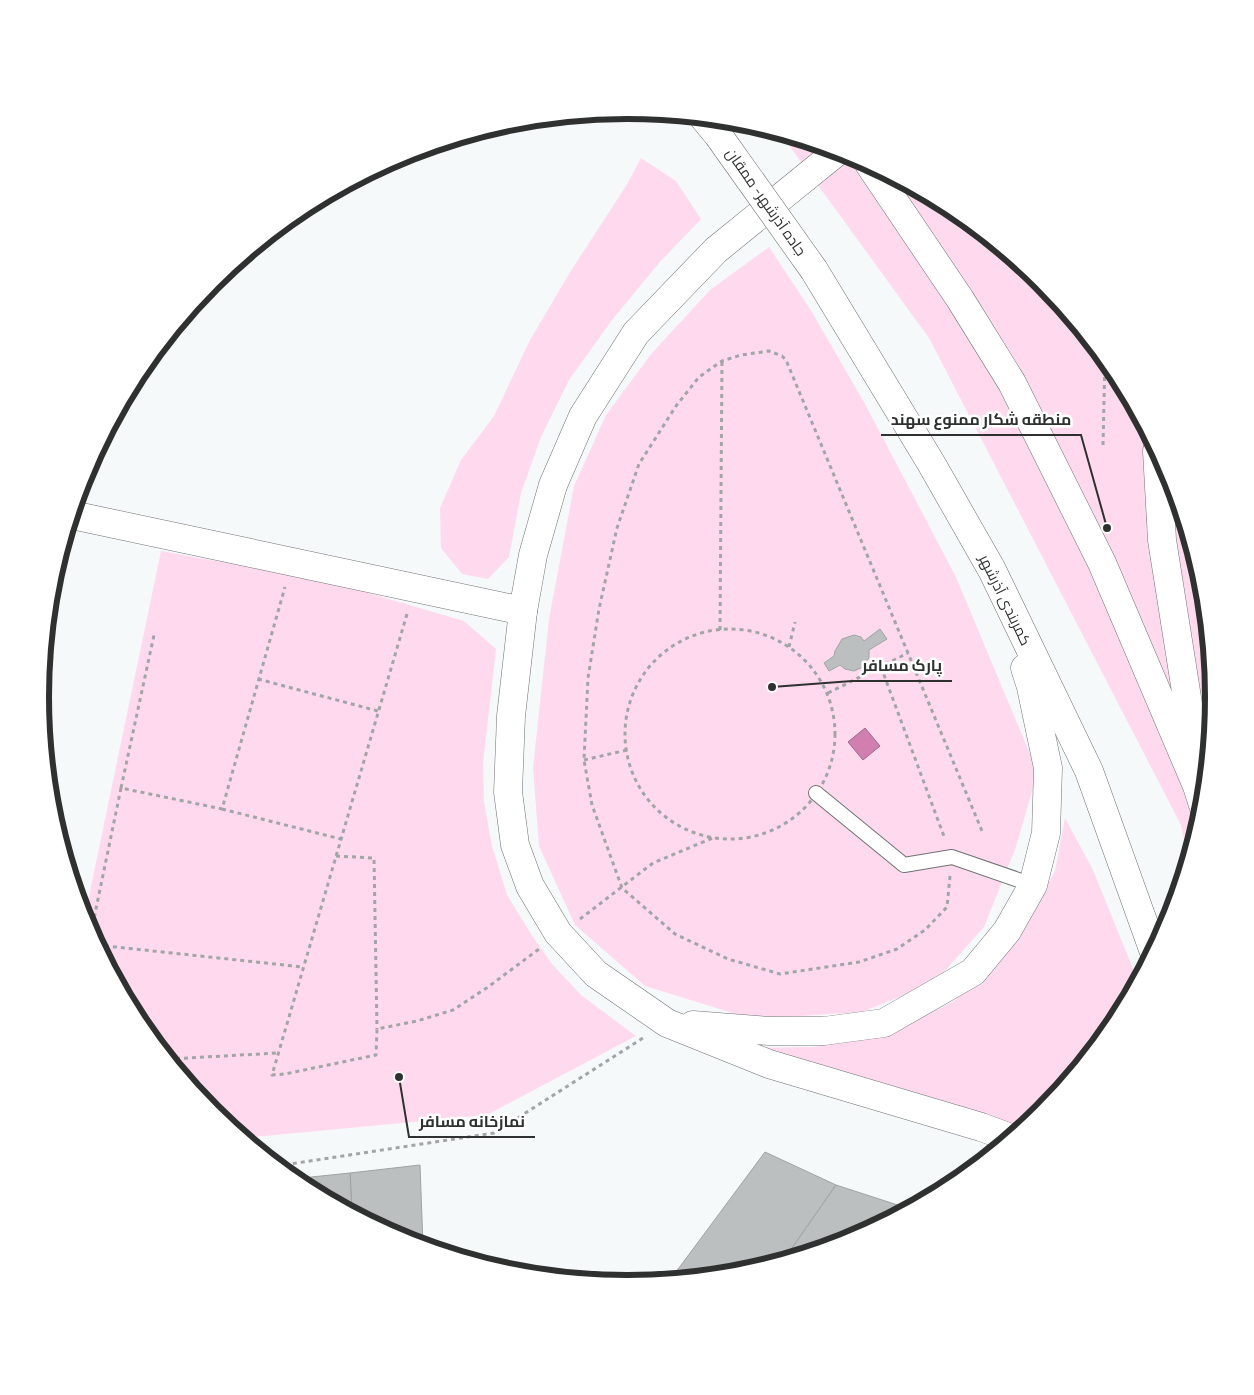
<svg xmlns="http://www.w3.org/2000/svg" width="1254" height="1395" font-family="Bitter,Cairo,serif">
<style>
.green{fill:#ffdaee}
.water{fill:#d17faf;stroke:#a06889}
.building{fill:#bcbfc0;stroke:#a0a3a4}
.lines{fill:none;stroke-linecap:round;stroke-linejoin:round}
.lane-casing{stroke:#6f7273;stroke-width:16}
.street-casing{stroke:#6f7273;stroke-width:29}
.highway-casing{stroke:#6f7273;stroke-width:29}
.path{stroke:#a2a5a6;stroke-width:3;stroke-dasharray:4 4;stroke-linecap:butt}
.lane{stroke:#fff;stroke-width:14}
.street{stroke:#fff;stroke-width:28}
.highway{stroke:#fff;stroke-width:28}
.highway-bridge-casing{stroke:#6f7273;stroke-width:29;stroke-linecap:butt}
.highway-bridge{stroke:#fff;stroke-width:28}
.labels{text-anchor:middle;stroke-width:5;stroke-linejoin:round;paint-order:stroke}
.street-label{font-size:15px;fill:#2f3131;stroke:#fff}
.rim{fill:none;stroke:#2f3131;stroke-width:6}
.leader{fill:none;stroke:#2f3131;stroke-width:2}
.callout-dot{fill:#2f3131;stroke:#fff;stroke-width:2}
.callout-label{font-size:16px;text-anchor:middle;font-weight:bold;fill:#2f3131;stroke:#fff;stroke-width:5;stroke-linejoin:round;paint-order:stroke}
</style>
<rect width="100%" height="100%" fill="#f5f9fa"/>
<g class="green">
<polygon points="780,133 852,155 953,210 1042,283 1115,372 1169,473 1203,583 1214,698 1203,812 1188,861 1181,825 929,338"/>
<polygon points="641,158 676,181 701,219 659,263 612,320 569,380 541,437 521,493 509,557 488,579 462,574 441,548 440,508 461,460 494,416 530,340 572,269 626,186"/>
<polygon points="769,247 812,312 865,404 956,577 1030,754 1037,774 1016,847 984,927 934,983 862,1012 752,1019 645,986 575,925 539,846 533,768 549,619 574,486 606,415 652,353 710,290"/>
<polygon points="161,551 327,581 464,621 496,649 483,764 484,802 492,846 507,895 533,937 552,964 581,995 636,1036 487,1115 243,1138 212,1112 139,1023 84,920"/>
<polygon points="1065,818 1093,870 1138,981 1115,1024 1042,1113 1022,1129 1016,1126 751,1048 814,1047 899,1029 954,1001 1018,938 1055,871"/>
</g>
<polygon class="water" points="865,728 880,746 863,760 848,742"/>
<g class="building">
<polygon points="880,629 887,639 869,650 869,658 861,668 854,671 845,669 840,665 829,671 824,663 834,656 835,651 842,639 854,635 861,637 864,641"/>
<polygon points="765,1152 836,1185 783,1261 741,1273 670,1280"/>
<polygon points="420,1165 423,1246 402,1240 352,1213 350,1173"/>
<polygon points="350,1173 352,1213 301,1185 292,1179"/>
<polygon points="836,1185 910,1209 851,1240 783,1261"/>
</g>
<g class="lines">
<defs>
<polyline id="lane" points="816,793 904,865 952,857 1033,885"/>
<polyline id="street" points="72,515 523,611"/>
<g id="highway">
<polyline points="704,118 718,135"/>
<polyline points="838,151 716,250 636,333 583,416 553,485 533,555 523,611 511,716 508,792 515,845 530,886 558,933 596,974 667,1023 769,1064 981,1127 1011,1138"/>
<polyline points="869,164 960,299 1012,383 1102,563 1197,786 1203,805"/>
<polyline points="814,270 931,463 992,570 1089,771 1154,952"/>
<polyline points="1157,451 1162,540 1188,704 1194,758"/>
<polyline points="693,1025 769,1031 824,1031 884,1023 973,972 1007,931 1033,885 1046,833 1048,768 1031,687 1025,668"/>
</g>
</defs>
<use href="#lane" class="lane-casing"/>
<use href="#street" class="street-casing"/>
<use href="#highway" class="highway-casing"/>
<g class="path">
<polyline points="1103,445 1105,359"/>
<polyline points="407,614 272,1075 285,1074 376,1055 377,1029 417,1021 453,1010 488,987 539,949"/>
<circle cx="730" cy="734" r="105"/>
<polyline points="720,630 722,361"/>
<polyline points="789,647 795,622"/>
<polyline points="881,667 945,839"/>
<polyline points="258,679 378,711"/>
<polyline points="828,693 908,653"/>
<polyline points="584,760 627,750"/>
<polyline points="121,788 154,635"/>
<polyline points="222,809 341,839"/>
<polyline points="336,856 374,858 377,1029"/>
<polyline points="950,876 947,907 925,930 897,949 859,962 780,974 728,959 675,934 622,888 592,805 584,760 588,678 599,609 617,528 639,464 676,406 699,377 722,361 741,355 769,351 782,356 786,360 982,831"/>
<polyline points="580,919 653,863 715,837"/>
<polyline points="91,933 121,788 222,809 285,587"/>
<polyline points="97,945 303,967"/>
<polyline points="168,1059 278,1053"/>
<polyline points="277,1166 494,1133 643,1038"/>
</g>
<use href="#lane" class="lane"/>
<use href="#street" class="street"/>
<use href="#highway" class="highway"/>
<defs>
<polyline id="highway-bridge" points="718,135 814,270"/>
</defs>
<use href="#highway-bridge" class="highway-bridge-casing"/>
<use href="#highway-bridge" class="highway-bridge"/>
</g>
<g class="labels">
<g class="street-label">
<text transform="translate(766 202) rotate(55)" y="5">جاده آذرشهر- ممقان</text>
<text transform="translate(1005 600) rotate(64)" y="5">کمربندی آذرشهر</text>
</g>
</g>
<path d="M0 0H1254V1395H0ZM49 697a578 578 0 1 1 1156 0a578 578 0 1 1-1156 0Z" fill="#fff" fill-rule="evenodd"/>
<path class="rim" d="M49 697a578 578 0 1 1 1156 0a578 578 0 1 1-1156 0Z"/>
<path class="leader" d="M1107 528L1081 435H881M772 687L852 681H952M399 1077L409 1137H535"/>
<g class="callout-dot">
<circle cx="1107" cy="528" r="5"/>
<circle cx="772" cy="687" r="5"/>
<circle cx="399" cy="1077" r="5"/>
</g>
<g class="callout-label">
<text x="981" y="425">منطقه شکار ممنوع سهند</text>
<text x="902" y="671">پارک مسافر</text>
<text x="472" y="1127">نمازخانه مسافر</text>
</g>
</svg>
